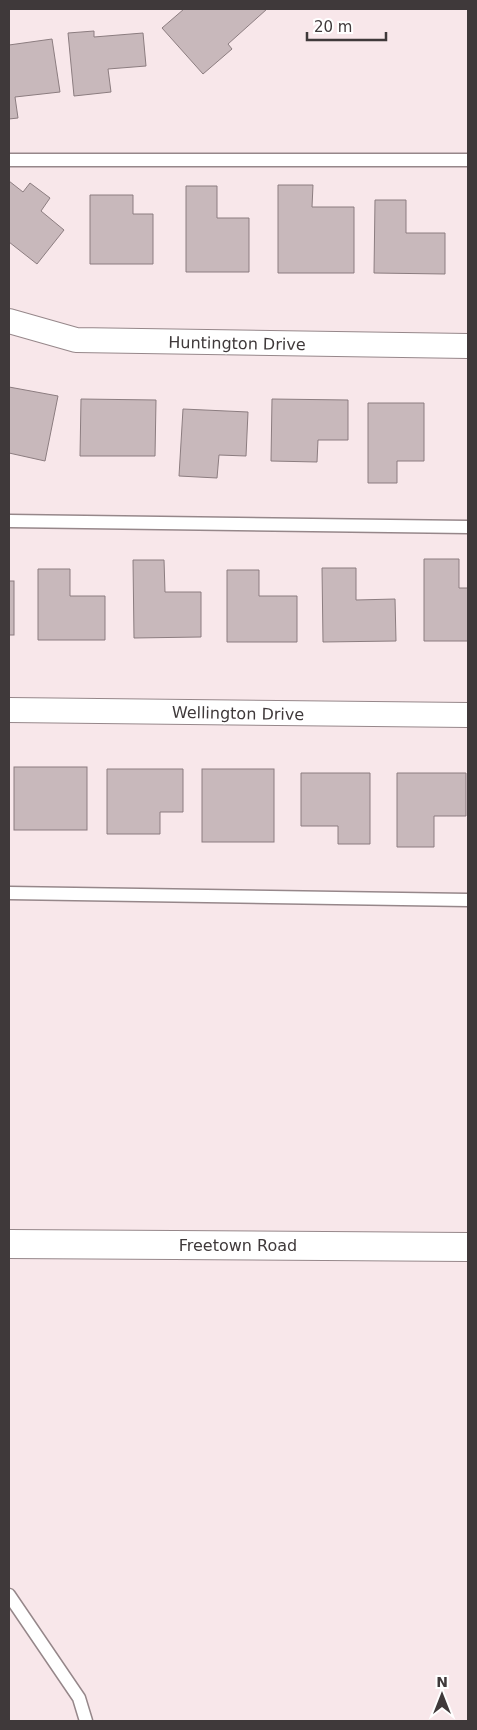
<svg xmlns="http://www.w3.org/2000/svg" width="477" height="1730" font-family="'DejaVu Sans',sans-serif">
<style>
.building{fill:#c8b8bb;stroke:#8c7d80}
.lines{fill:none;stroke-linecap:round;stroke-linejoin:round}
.service-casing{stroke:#96878a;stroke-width:15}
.minor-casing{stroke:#96878a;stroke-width:26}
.tertiary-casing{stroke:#96878a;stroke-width:30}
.service{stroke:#fff;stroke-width:12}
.minor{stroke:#fff;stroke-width:24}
.tertiary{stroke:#fff;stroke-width:28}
.labels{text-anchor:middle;stroke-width:4;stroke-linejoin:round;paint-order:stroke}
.street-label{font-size:16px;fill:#3f393a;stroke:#fff}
</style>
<rect width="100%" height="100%" fill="#f8e7ea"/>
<g class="building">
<polygon points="184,9 267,9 228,44 232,49 203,74 162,28"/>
<polygon points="94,31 94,37 143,33 146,66 108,69 111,92 74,96 68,33"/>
<polygon points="52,39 60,92 15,97 18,118 9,119 9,45"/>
<polygon points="9,181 23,192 30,183 50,198 41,211 64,230 37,264 9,242"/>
<polygon points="278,185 313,185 312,207 354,207 354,273 278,273"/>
<polygon points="186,186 217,186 217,218 249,218 249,272 186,272"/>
<polygon points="90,195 133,195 133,214 153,214 153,264 90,264"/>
<polygon points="375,200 406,200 406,233 445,233 445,274 374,273"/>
<polygon points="9,387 58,396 45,461 9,453"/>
<polygon points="81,399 156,400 155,456 80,456"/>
<polygon points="272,399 348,400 348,440 318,440 317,462 271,461"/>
<polygon points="368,403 424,403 424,461 397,461 397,483 368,483"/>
<polygon points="183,409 248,412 246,456 219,455 217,478 179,476"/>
<polygon points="424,559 459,559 459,588 468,588 468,641 424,641"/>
<polygon points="133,560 164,560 165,592 201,592 201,637 134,638"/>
<polygon points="322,568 356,568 356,600 395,599 396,641 323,642"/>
<polygon points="38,569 70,569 70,596 105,596 105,640 38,640"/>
<polygon points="227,570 259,570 259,596 297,596 297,642 227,642"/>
<rect x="9" y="581" width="5" height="54"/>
<rect x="14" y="767" width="73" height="63"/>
<polygon points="107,769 183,769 183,812 160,812 160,834 107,834"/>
<rect x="202" y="769" width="72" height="73"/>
<polygon points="301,773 370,773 370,844 338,844 338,826 301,826"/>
<polygon points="397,773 466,773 466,816 434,816 434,847 397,847"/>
</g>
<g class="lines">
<defs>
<g id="service">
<polyline points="9,160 468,160"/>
<polyline points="9,521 468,527"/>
<polyline points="9,893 468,900"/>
<polyline points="9,1595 79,1698 86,1721"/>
</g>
<g id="minor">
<polyline points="9,321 76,340 468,346"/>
<polyline points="9,710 468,715"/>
</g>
<polyline id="tertiary" points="9,1244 468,1247"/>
</defs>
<use href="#service" class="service-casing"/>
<use href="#minor" class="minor-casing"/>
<use href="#tertiary" class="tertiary-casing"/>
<use href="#service" class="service"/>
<use href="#minor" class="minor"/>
<use href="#tertiary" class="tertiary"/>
</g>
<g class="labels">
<g class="street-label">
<text transform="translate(237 343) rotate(1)" y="6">Huntington Drive</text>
<text transform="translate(238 713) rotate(1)" y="6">Wellington Drive</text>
<text x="238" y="1251">Freetown Road</text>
</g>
</g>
<rect width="477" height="1730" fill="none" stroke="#3f393a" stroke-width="20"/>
<g transform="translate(442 1695)" stroke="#ffffff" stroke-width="4" paint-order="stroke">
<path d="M0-4L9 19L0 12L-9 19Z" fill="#3f393a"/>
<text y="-8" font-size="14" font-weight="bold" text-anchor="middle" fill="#3f393a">N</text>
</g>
<path d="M307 32v8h79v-8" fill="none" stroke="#3f393a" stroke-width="2.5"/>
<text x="314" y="32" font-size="15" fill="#3f393a" stroke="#ffffff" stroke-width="4" paint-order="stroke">20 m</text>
</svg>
